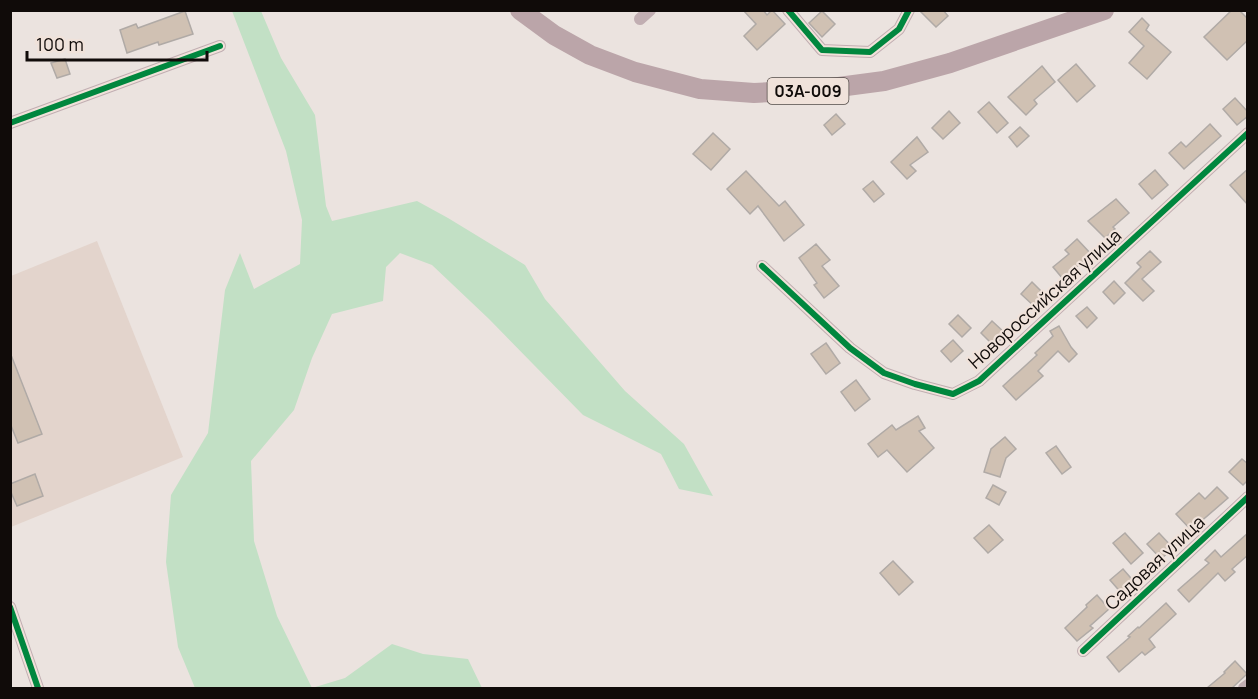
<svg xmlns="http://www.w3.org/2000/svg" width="1258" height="699" font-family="Manrope,sans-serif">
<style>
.built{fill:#e3d4cc}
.green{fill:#c2e0c5}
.building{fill:#d0c1b3;stroke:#b0aaa6;stroke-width:1.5}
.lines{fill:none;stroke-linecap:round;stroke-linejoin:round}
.minor{stroke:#c1aeb2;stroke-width:12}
.primary{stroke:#bba5a9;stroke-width:20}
.cycleway-casing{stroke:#f0e2da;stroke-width:10}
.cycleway{stroke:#00873e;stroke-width:6}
.labels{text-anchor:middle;stroke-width:4.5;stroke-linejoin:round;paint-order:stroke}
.shield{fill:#f0e2da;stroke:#534c48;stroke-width:1.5}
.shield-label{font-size:16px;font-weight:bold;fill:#100b09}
.street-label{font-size:18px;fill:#100b09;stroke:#f0e2da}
</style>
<rect width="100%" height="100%" fill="#ebe3df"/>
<polygon class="built" points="97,241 183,457 11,527 11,276"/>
<polygon class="green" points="261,11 281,58 315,115 326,206 332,221 417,201 448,218 525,265 545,299 625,391 684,444 713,496 679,489 661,454 583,415 489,319 432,265 400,253 386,267 383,301 332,314 312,358 294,410 251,461 254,541 277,616 312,688 345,678 392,644 423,654 468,659 482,688 195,688 178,647 166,562 171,495 208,433 225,290 240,253 254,289 300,264 302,220 286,151 232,11"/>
<g class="building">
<polygon points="743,10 763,10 767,15 772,10 785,24 757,50 744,36 756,24"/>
<polygon points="919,10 943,10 948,16 936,27"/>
<polygon points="1232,10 1239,10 1248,19 1248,40 1227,60 1204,37"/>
<polygon points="185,11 193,34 159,45 158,42 127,53 120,30 136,24 138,28"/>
<polygon points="822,11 835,24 822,37 809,23"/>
<polygon points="1142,18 1149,25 1146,30 1171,52 1147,79 1129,63 1144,46 1129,32"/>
<polygon points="65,59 70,74 57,78 51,63"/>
<polygon points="1076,64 1095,86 1077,102 1058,80"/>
<polygon points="1042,66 1055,82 1034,100 1037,104 1026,115 1008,97"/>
<polygon points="1235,98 1248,112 1248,116 1237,125 1223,109"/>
<polygon points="989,102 1008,123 997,133 978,112"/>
<polygon points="949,111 960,123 943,139 932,128"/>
<polygon points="836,114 845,124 832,135 824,125"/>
<polygon points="1210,124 1221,136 1184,169 1169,153 1181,142 1186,147"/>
<polygon points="1020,127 1029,136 1017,147 1009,137"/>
<polygon points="713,133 730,149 711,170 693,154"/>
<polygon points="917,137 928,152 910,165 916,171 907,179 891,162"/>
<polygon points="1248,169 1248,205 1230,185"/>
<polygon points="1155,170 1168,185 1152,199 1139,184"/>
<polygon points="746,171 779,206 785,201 804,225 784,241 758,206 750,214 727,189"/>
<polygon points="873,181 884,194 874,202 863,189"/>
<polygon points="1116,199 1129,213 1113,227 1115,229 1105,238 1088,221"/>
<polygon points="1077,239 1091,254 1063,279 1053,267 1069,254 1065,250"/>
<polygon points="816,244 830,260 822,266 839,286 824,298 814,285 817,283 799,258"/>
<polygon points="1150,251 1161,262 1142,279 1154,291 1143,301 1125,283 1141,267 1137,263"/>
<polygon points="1114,281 1125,293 1114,304 1103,292"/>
<polygon points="1032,282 1046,296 1035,307 1021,294"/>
<polygon points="1087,307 1097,318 1087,328 1076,316"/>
<polygon points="958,315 971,328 962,337 949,324"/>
<polygon points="992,321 1006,334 994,346 981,333"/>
<polygon points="1059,326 1071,347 1077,354 1069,362 1058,351 1038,371 1043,376 1016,400 1003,386 1037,355 1035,353 1053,336 1050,331"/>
<polygon points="953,340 963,351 951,362 941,351"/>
<polygon points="826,343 840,363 826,374 811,354"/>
<polygon points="11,355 42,434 18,443 10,423"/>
<polygon points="856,380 870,399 855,411 841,392"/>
<polygon points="918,416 925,428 919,431 934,448 907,472 887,450 878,457 868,444 892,425 896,430"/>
<polygon points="1005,437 1016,449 1006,458 1000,477 984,472 991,449"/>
<polygon points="1056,446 1071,467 1062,474 1046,453"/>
<polygon points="1242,459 1248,464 1248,480 1243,485 1229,472"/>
<polygon points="35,474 43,496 17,506 10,490 10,484"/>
<polygon points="993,485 1006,492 999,505 986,498"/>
<polygon points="1217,487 1228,498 1191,530 1176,514 1199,493 1205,499"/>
<polygon points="989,525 1003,540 988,553 974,538"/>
<polygon points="1125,533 1143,553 1131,564 1113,543"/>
<polygon points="1159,533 1173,548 1161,559 1147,544"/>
<polygon points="1248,533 1248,555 1232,569 1235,572 1225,581 1218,573 1189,602 1178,590 1209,563 1205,560 1215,550 1221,557"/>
<polygon points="893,561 913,582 899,595 880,573"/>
<polygon points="1123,569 1136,584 1123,595 1110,580"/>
<polygon points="1097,595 1109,609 1090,626 1093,628 1077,641 1065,628 1087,607 1086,605"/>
<polygon points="1166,603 1176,614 1149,639 1155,647 1145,655 1142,652 1119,672 1107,657 1130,637 1128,636 1138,627 1139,628"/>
<polygon points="1235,661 1247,674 1232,688 1207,688 1225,673 1224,672"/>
</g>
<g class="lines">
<g class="minor">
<polyline points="788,10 822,50 870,52 899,29 909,10"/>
<polyline points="640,19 650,10"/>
<polyline points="10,123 220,46"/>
<polyline points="762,266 850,348 884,373 915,384 953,394 979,381 1248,133"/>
<polyline points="10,607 38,688"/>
<polyline points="1083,651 1248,497"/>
<polyline points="1244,688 1248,685"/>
</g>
<polyline class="primary" points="520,10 554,35 590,55 635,72 700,89 754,93 816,90 884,81 950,63 1104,10"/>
<defs>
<g id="cycleway">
<polyline points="788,10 822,50 870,52 899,29 909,10"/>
<polyline points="10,123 220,46"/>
<polyline points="762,266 850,348 884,373 915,384 953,394 979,381 1248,133"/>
<polyline points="10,607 38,688"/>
<polyline points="1083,651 1248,497"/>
</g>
</defs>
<use href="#cycleway" class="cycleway-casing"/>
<use href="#cycleway" class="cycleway"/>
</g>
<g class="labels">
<rect class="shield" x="767.5" y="78" width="81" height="26" rx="4.5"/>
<g class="shield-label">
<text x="808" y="97">03А-009</text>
</g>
<g class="street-label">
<text transform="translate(1045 299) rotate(-42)" y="6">Новороссийская улица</text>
<text transform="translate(1155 563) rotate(-43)" y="6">Садовая улица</text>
</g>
</g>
<rect width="1258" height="699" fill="none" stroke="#100b09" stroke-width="24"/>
<path d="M27 51v9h180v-9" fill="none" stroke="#100b09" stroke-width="3"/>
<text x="36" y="51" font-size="18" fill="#100b09" stroke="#f0e2da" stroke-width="4.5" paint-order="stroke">100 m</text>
</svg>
